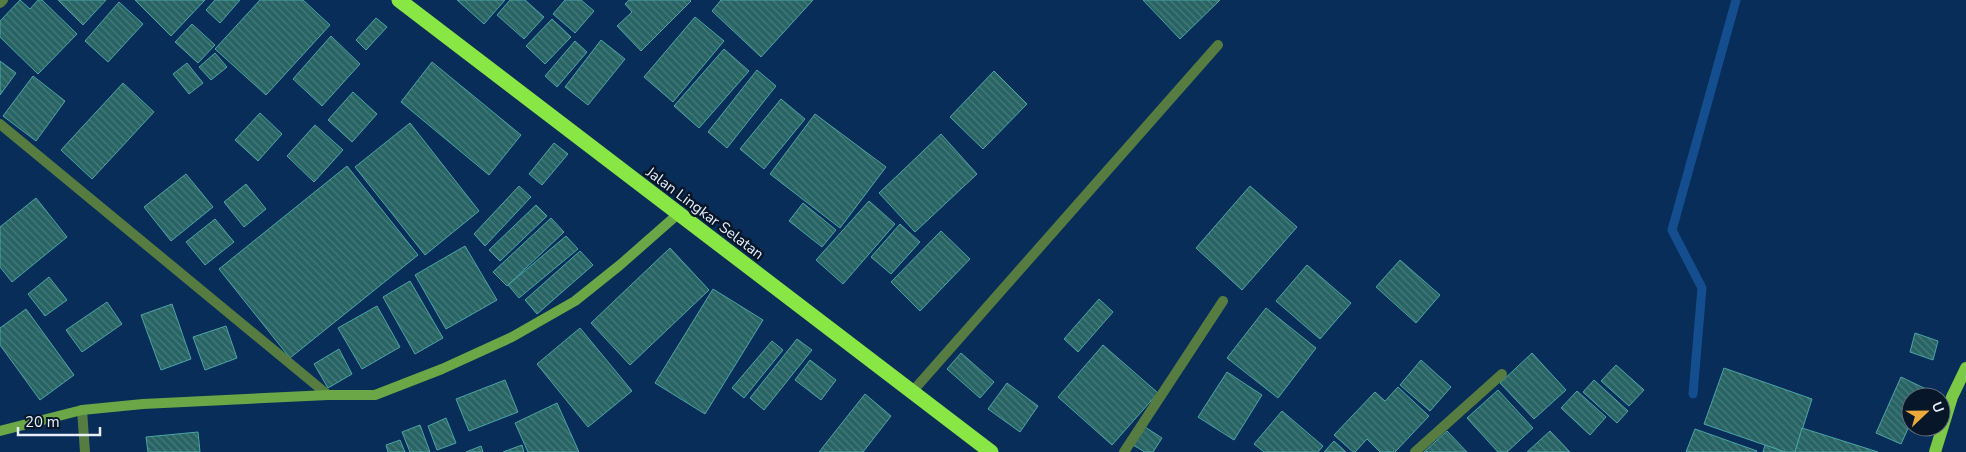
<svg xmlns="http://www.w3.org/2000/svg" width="1966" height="452" font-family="'Nunito Sans',sans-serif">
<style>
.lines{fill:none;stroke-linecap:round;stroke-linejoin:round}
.stream{stroke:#154e8f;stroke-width:9}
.building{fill:url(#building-back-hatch);stroke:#4aa6a6}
.lane{stroke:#567c41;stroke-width:10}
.street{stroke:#567c41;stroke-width:10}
.secondary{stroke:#6ba746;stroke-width:10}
.primary{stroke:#7bc947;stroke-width:12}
.highway{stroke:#89e745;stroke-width:15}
.labels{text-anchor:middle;stroke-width:5;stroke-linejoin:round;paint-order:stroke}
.street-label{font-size:15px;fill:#e6eef9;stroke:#071629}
</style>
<defs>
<pattern id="building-back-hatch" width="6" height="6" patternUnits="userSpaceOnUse" patternTransform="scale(1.25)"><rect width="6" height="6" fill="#296464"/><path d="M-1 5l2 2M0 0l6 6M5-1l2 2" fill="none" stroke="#487a7b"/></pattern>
</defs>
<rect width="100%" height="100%" fill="#082d58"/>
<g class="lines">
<polyline class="stream" points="1693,394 1702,288 1672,230 1736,0"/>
</g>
<g class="building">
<polygon points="20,0 30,9 38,0 42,0 77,34 38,74 0,37 0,21"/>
<polygon points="58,0 106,0 83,25"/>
<polygon points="135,0 205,0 171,36"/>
<polygon points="215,0 240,0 220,23 206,10"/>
<polygon points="260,0 303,0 330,25 266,95 215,49"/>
<polygon points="457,0 505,0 484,24"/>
<polygon points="510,0 525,0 544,17 524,39 497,15"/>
<polygon points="565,0 581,0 594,11 575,33 553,14"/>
<polygon points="629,0 690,0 691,1 641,51 617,26 632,12 625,4"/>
<polygon points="721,0 813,0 761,57 712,11"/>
<polygon points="1143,0 1220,0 1180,39"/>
<polygon points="119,2 143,24 108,62 85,41"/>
<polygon points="695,17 724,41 673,102 644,77"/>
<polygon points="376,18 387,27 366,50 356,40"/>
<polygon points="552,19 571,37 545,64 526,46"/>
<polygon points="192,24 215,45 198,63 175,42"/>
<polygon points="331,36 360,64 322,106 293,79"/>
<polygon points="601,40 625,59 588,105 565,87"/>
<polygon points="575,41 587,52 557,87 545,76"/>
<polygon points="724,49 749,71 699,128 674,106"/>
<polygon points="215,53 227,67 211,80 199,67"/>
<polygon points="0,61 16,73 0,95"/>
<polygon points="432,62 521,135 489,175 401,102"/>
<polygon points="187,63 203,83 189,94 173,74"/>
<polygon points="757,70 776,86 727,148 708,132"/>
<polygon points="994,71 1027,104 983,149 950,117"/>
<polygon points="33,76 65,101 36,141 3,116"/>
<polygon points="123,83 154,112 92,179 61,150"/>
<polygon points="353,92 377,114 352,142 328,120"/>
<polygon points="781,99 805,119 764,169 740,149"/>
<polygon points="260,113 282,134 258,161 235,140"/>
<polygon points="815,114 886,167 840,228 770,174"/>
<polygon points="410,123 479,211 425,255 355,167"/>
<polygon points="315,125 343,150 314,182 287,156"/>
<polygon points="941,134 977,174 915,232 879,193"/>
<polygon points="554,143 568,154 542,185 529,174"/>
<polygon points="347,166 418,255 290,358 219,269"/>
<polygon points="186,174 213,207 171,241 144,207"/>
<polygon points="246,184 266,209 244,227 224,202"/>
<polygon points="519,186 531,197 485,246 474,234"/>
<polygon points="1250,186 1297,227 1242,290 1196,248"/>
<polygon points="36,198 67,237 12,282 0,267 0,227"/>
<polygon points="869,201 895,224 843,284 816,260"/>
<polygon points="803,203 836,230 822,247 789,221"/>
<polygon points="536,205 547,216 500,261 489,250"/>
<polygon points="551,218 564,232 507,286 493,272"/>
<polygon points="215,219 234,242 205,265 186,242"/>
<polygon points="900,224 920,242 891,274 871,257"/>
<polygon points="941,231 970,259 920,311 891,282"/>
<polygon points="566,236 578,249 519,298 508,285"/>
<polygon points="465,246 497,300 446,329 415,275"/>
<polygon points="670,248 709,290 630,365 591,323"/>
<polygon points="580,251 593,265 537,314 525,300"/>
<polygon points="1400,260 1440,295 1416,323 1376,287"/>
<polygon points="1307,265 1351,303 1320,339 1276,301"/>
<polygon points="49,277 67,300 45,316 28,294"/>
<polygon points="410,281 443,338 415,354 383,297"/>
<polygon points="713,289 763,320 705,414 655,383"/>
<polygon points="1099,299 1113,312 1078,352 1064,339"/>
<polygon points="107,302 122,324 82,352 66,330"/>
<polygon points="172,304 191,359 161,370 141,315"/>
<polygon points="377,306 400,347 362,369 338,328"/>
<polygon points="1266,308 1316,348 1278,398 1227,358"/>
<polygon points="26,309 74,375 40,400 0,345 0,328"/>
<polygon points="226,326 237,358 205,370 193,337"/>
<polygon points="580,328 632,391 588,427 537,364"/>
<polygon points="1915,333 1938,341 1933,360 1910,352"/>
<polygon points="797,339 812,350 764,410 750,398"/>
<polygon points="772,341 783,350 744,398 732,388"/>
<polygon points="1103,345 1158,393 1112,445 1058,397"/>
<polygon points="339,349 352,374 328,388 314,364"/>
<polygon points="961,353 994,382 980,398 947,369"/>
<polygon points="1532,353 1566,390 1534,419 1500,383"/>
<polygon points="810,360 836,380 821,400 795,380"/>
<polygon points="1421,360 1451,387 1430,411 1400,385"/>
<polygon points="1616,365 1644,390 1629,406 1601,381"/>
<polygon points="1724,368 1812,399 1795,452 1785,452 1704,424"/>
<polygon points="1227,372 1262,395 1234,440 1198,417"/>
<polygon points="1901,377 1926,389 1922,397 1911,397 1911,422 1901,444 1876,433"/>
<polygon points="505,380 518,412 469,431 456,399"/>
<polygon points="1594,380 1628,411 1617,423 1583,392"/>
<polygon points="1007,383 1038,406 1020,432 988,409"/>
<polygon points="1398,387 1429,416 1395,452 1380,452 1367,439 1355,452 1353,452 1334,435 1375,392 1385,401"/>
<polygon points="1498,390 1533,428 1507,452 1498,452 1467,418"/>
<polygon points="1577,391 1606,417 1590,435 1561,408"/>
<polygon points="865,394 891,416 863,452 819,452"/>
<polygon points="557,403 579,452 528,452 515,423"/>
<polygon points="1282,411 1323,446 1318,452 1264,452 1254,444"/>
<polygon points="446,418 456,443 437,450 428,426"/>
<polygon points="420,425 430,452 410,452 402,432"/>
<polygon points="1145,427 1162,438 1153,452 1145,452 1133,445"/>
<polygon points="1802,428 1878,452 1795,452"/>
<polygon points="1695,429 1757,451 1756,452 1686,452"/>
<polygon points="1447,431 1467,452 1424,452"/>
<polygon points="1550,431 1570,452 1527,452"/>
<polygon points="198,432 200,452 148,452 146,437"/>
<polygon points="400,440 405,452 388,452 386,445"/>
<polygon points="1334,441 1346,452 1324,452"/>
<polygon points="522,445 524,452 503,452"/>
<polygon points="1765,445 1785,452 1763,452"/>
<polygon points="481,446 483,452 466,452"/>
</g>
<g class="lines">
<polyline class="lane" points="912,392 1218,45"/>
<g class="street">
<polyline points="0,3 3,0"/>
<polyline points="0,124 328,395"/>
<polyline points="82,410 85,452"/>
<polyline points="1124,452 1223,301"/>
<polyline points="1415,452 1502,374"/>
</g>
<polyline class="secondary" points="0,431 82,410 143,404 328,395 375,395 442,369 512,337 575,301 620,265 678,214"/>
<polyline class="primary" points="1935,452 1952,397 1966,368"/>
<polyline class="highway" points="399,0 991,452"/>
</g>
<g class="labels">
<g class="street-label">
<text transform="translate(705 213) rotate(37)" y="5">Jalan Lingkar Selatan</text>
</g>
</g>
<g transform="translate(1926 412) rotate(68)"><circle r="24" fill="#071629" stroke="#606c7c"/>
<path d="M0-4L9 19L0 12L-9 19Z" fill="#eda83b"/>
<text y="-8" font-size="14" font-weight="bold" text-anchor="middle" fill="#e6eef9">U</text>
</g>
<path d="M18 427v8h82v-8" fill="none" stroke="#e6eef9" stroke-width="2.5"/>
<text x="25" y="427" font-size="15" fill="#e6eef9" stroke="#071629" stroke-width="4" paint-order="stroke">20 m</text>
</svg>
